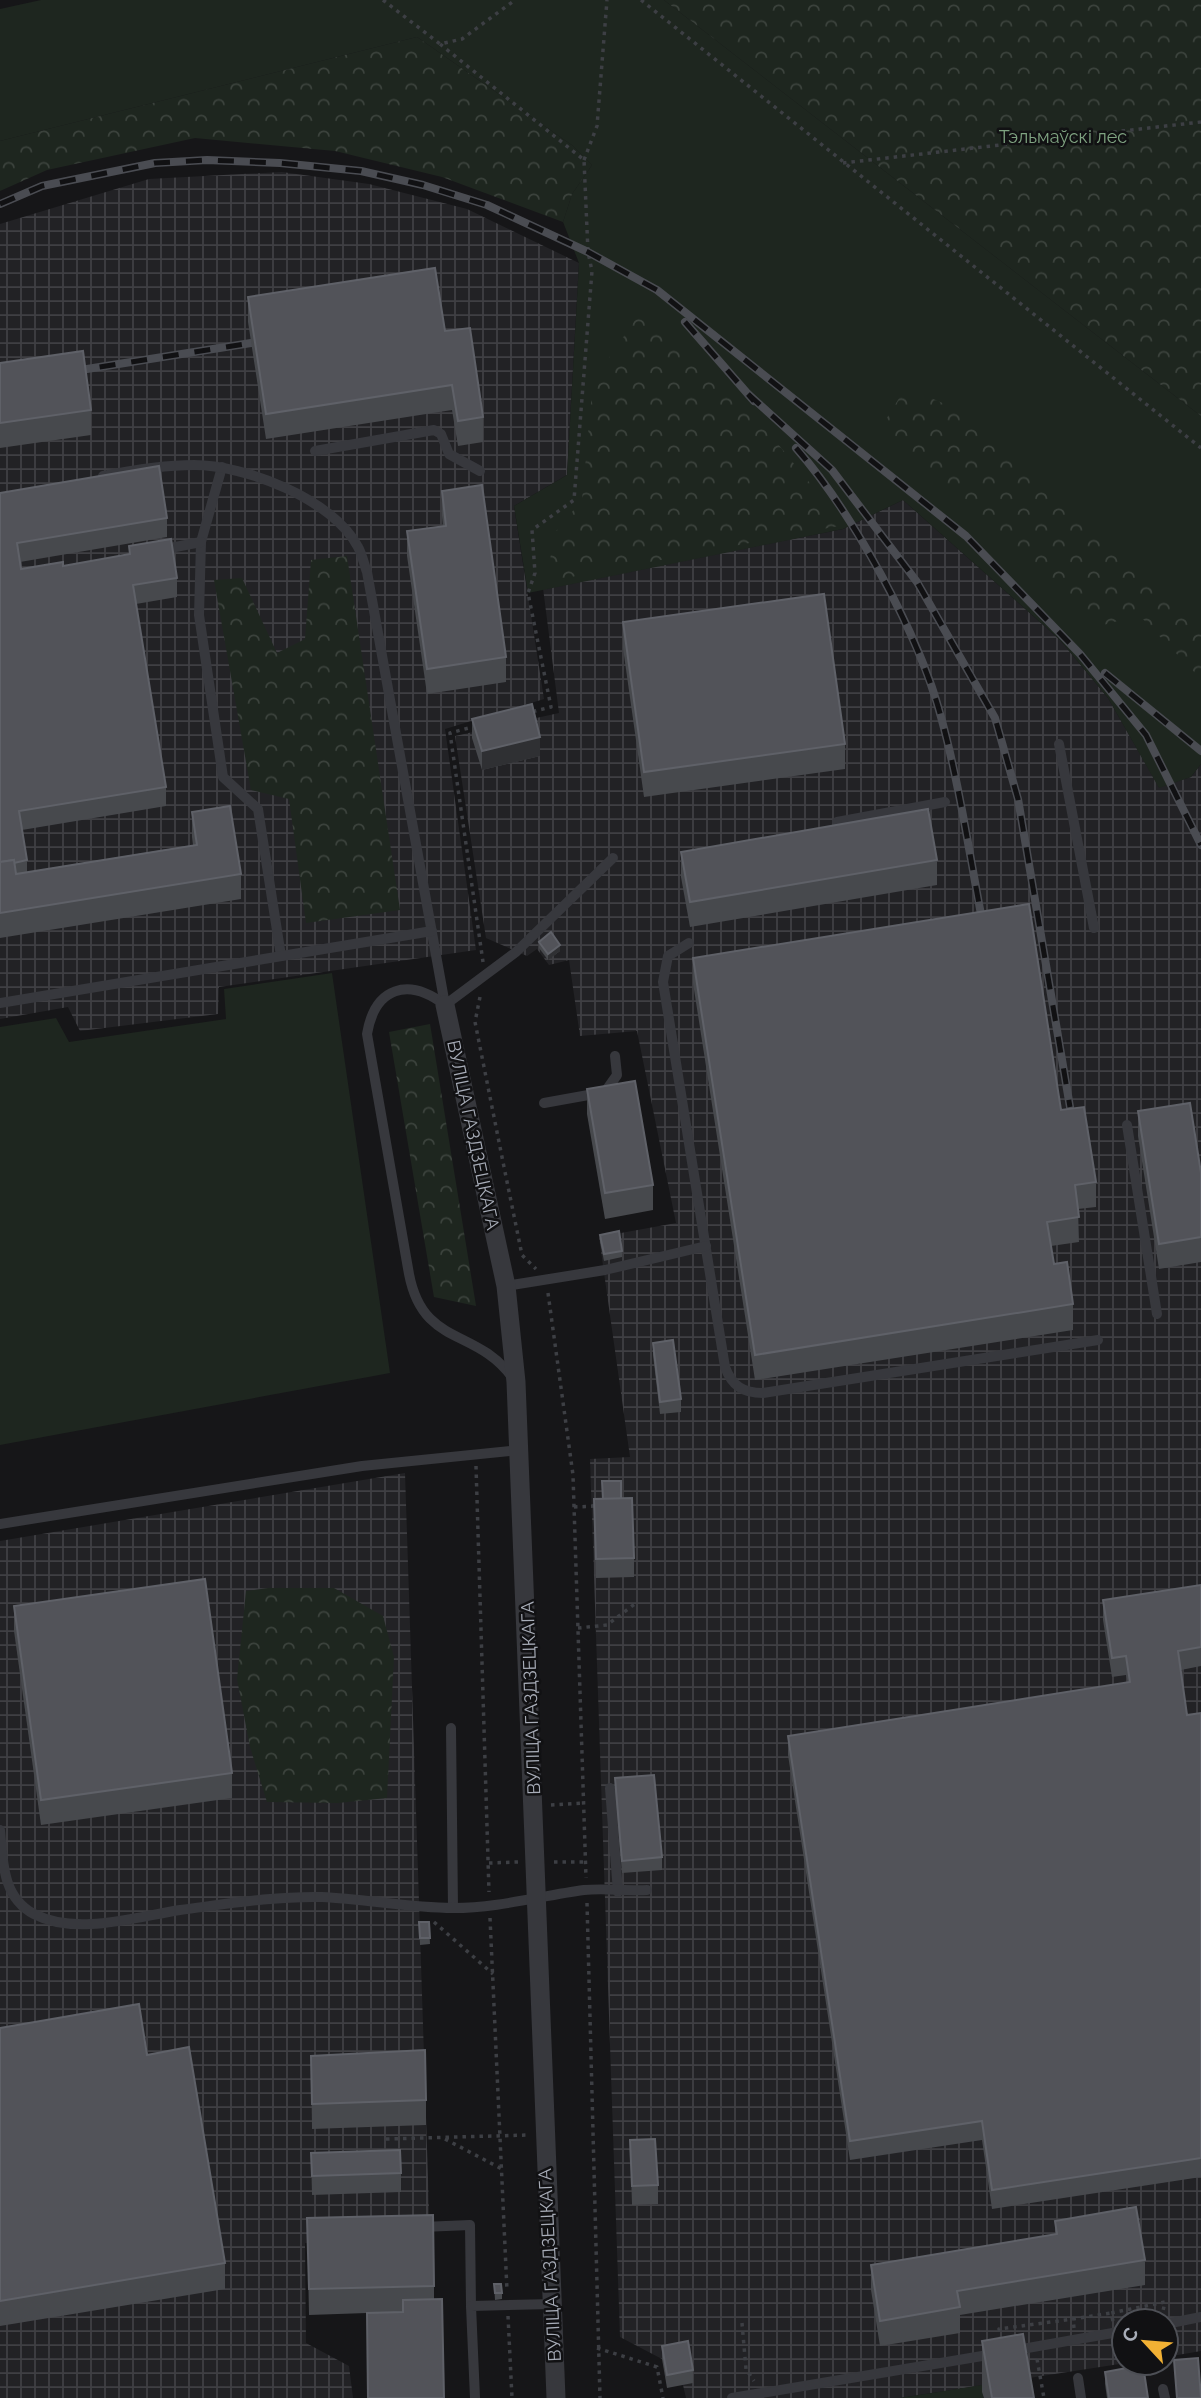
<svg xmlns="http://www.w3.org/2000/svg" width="1201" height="2398" font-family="Raleway,sans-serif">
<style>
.industrial{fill:url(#industrial-grid)}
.green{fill:#1e261f}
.forest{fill:url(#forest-crowns)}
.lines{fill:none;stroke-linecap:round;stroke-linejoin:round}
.path{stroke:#3d3f44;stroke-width:3.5;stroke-dasharray:3.5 5;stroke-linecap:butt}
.service{stroke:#37383d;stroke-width:10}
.minor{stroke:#37383d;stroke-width:19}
.rail-casing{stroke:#4a4c52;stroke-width:8}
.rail{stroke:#111113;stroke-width:5;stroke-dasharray:16;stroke-linecap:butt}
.wall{fill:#47494d}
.shaded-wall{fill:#2f3033}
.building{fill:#525359;stroke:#5f6168;stroke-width:2}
.labels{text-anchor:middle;stroke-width:5;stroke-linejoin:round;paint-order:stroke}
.park-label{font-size:18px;fill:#7fa381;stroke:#111113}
.street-label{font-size:18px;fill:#a8adb8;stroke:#111113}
</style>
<defs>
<pattern id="industrial-grid" width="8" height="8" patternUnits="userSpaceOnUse" patternTransform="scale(1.75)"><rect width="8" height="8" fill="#222225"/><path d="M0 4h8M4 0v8" fill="none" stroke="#3f3f43"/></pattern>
<pattern id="forest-crowns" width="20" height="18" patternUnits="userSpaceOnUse" patternTransform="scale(1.75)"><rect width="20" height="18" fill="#1e261f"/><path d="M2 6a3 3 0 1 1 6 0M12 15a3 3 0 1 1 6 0" fill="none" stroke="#3c433d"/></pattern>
</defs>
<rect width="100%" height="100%" fill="#161618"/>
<g class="industrial">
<polygon points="282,172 369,184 467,209 579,263 567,475 514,506 544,699 445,729 476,950 219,987 218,1014 80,1031 68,1007 0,1019 0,224 149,179"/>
<polygon points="903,500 1060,640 1108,698 1159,787 1191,777 1201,764 1201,2351 1166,2357 1166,2321 1124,2321 1126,2363 900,2398 686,2398 683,2385 662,2359 620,2337 590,1459 630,1457 599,1237 676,1223 637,1031 580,1036 569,960 549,965 537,949 527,956 486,938 455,736 559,713 543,588 843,529"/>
<polygon points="405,1473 430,2240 305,2243 306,2343 349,2366 353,2398 0,2398 0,1541"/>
</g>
<g class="green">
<polygon points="41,0 664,0 1201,416 1201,764 1191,777 1159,788 1108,698 1060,640 903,500 843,529 528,593 514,506 567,475 579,263 563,222 572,194 592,165 573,146 417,37 0,141 0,9"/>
<polygon points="332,973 390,1373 0,1445 0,1027 56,1018 69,1042 226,1019 224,989"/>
<polygon points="982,2385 984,2398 900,2398"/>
</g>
<g class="forest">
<polygon points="664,0 1201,0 1201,416"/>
<polygon points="417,37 573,146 592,165 572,194 563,222 442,177 335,151 195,138 47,170 0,191 0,141"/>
<polygon points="642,310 700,358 769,433 844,525 550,581 551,537 582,500 593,381"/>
<polygon points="906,387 947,405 1201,622 1201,679 1139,615 1100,626 898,446 885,421"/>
<polygon points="347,556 400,910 306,923 289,799 251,790 214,580 242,578 277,653 305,639 311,560"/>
<polygon points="430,1024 476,1306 434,1297 389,1032"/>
<polygon points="268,1588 334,1588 383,1616 394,1657 387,1798 338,1803 267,1802 250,1747 237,1679 246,1591"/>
</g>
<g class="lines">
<g class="path">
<polyline points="383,0 440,44 462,39 515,0"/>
<polyline points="641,0 1201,448"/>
<polyline points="440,44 584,160 588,252 592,271 574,500 532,530 535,573 528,593 551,707 531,712"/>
<polyline points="584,160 597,126 607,0"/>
<polyline points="843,163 1201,122"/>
<polyline points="476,726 450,733 483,962"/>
<polyline points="480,997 475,1022 504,1167 522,1255 536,1269"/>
<polyline points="548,1293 573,1475 586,1878"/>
<polyline points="476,1466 489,1892"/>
<polyline points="574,1507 597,1506"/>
<polyline points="578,1628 607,1625 636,1603"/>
<polyline points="551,1805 584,1803"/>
<polyline points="554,1862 585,1862"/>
<polyline points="489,1863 518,1862"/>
<polyline points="587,1903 600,2398"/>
<polyline points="490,1918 507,2291"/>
<polyline points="434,1922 493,1974"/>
<polyline points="386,2139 528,2135"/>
<polyline points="445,2139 502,2169"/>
<polyline points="508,2316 512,2398"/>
<polyline points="1113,2321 1111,2313 1165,2302 1163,2311"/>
<polyline points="1143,2321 1156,2318"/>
<polyline points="742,2323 746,2369 754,2381"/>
<polyline points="1074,2328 1073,2319 1111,2313"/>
<polyline points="1001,2340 999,2329 1073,2319"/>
<polyline points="597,2348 657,2367 663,2398"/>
<polyline points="1037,2359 1044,2398"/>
</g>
<g class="service">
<polyline points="315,451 434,430 441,434 449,454 480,471"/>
<polyline points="222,467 201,542 199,615 223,777 258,809 281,956"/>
<path d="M 103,476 C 133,470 163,465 194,465 C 245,465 333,499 358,547 C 362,554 364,564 367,572 L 445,1005"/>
<polyline points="160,550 201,542"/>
<polyline points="1059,744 1094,928"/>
<polyline points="837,822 945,802"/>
<path d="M 689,943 L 668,956 L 663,982 L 725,1367 C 732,1386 743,1393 763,1393 L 1098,1340"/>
<polyline points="0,1003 432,931"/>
<path d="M 445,1005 C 408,977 375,987 367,1034 L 409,1274 C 423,1347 475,1327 512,1377"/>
<polyline points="445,1005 516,952 613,858"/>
<polyline points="544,1103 605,1092 617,1075 615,1056"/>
<polyline points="1127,1125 1157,1314"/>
<polyline points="506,1286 605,1270 706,1246"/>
<polyline points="0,1524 362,1466 520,1450"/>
<polyline points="451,1728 453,1908"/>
<polyline points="610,1788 618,1892"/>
<path d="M 0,1830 C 3,1861 2,1897 34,1914 C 76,1936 135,1917 180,1910 C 227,1904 274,1896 322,1897 C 366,1899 409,1908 453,1908 C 498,1908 540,1896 584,1890 C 604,1888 626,1891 647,1890"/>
<polyline points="422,2227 470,2225 471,2306"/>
<polyline points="1166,2324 1201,2317"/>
<polyline points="1016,2350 1124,2331"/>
<polyline points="1078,2378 1081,2398"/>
<polyline points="1163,2389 1165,2398"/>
<polyline points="475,2398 471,2306 553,2304"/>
<polyline points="732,2398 994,2354"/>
</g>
<polyline class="minor" points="445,1005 506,1286 516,1382 556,2398"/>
<defs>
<g id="rail">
<polyline points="0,204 42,186 155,163 207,160 280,163 361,171 423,185 487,205 588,252 657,290 966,536 1080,654 1146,735 1201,845"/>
<polyline points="685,322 754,401"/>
<polyline points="68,372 251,343"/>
<polyline points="748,394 832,470 917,582 995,718 1018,799 1070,1107"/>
<path d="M 796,448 C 853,513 919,634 941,717 C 960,786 970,859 984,930"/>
<polyline points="1105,673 1201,751"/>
</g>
</defs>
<use href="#rail" class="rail-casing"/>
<use href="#rail" class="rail"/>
</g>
<g class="wall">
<polygon points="248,297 445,331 483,417 483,442 458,446 452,410 266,439 248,322"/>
<polygon points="0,363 91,410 91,435 0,448"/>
<polygon points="442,491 506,657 506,682 427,694 407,556 407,531 443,526 442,516"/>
<polygon points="0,493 167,518 167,537 20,562 21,569 63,566 129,555 129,546 177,578 177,597 136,604 166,787 166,806 22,830 27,860 27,872 193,845 192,837 192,812 241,874 241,899 0,938"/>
<polygon points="623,622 845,744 845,769 644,797 623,648"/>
<polygon points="472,719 540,756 482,770 472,738"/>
<polygon points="681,852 937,860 937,885 690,927 681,877"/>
<polygon points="539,942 560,951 548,960 539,948"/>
<polygon points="693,958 1061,1110 1096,1182 1096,1207 1078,1209 1079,1242 1051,1246 1054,1264 1073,1304 1073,1330 755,1380 693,983"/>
<polygon points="587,1089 653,1185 653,1210 605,1219 587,1114"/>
<polygon points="1138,1111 1201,1173 1201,1262 1159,1269 1138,1136"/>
<polygon points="600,1235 622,1251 622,1257 604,1261 600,1242"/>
<polygon points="653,1343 681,1399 681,1412 660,1414 653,1355"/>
<polygon points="594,1499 621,1499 634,1558 634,1577 596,1578"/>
<polygon points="1201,1585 1201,1666 1181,1670 1187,1715 1201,1713 1201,2177 992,2209 982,2140 850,2160 788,1755 788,1736 1128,1683 1126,1675 1112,1677 1103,1620 1103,1600"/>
<polygon points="14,1606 232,1773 232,1798 41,1825 14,1631"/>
<polygon points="615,1778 662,1857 662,1870 622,1873 615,1791"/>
<polygon points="419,1922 429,1922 430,1944 420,1945"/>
<polygon points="0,2028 147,2055 225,2263 225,2289 0,2326"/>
<polygon points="311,2056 426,2100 426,2125 312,2129"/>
<polygon points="630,2140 658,2185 658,2204 632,2205"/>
<polygon points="311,2153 401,2173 401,2192 312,2195"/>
<polygon points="307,2218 434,2286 434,2299 444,2398 367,2313 309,2315"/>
<polygon points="1055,2221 1145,2260 1145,2285 960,2315 960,2333 880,2346 871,2290 871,2265 1055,2235"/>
<polygon points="494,2284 502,2293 502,2299 495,2300"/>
<polygon points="982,2341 1034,2398 984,2398 982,2392"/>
<polygon points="662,2346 693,2370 693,2383 667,2388 662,2359"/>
<polygon points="1105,2372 1148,2398 1107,2398 1105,2384"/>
</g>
<g class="shaded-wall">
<polygon points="540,737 540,756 482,770 482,751"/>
<polygon points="560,945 560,951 548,960 548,954"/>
</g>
<g class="building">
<polygon points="435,268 445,331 470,328 483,417 458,421 452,385 266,414 248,297"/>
<polygon points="83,351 91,410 0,423 0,363"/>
<polygon points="159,466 167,518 17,543 21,569 63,562 63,566 130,554 129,546 171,539 177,578 133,585 166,787 19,811 27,860 14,863 14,860 0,862 0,493"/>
<polygon points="482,485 506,657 427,669 407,531 446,526 442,491"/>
<polygon points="824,594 845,744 644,772 623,622"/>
<polygon points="532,704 540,737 482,751 472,719"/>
<polygon points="230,806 241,874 0,913 0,862 14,860 16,874 197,845 192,812"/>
<polygon points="928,809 937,860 690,902 681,852"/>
<polygon points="1029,904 1061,1110 1084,1107 1096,1182 1075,1185 1079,1217 1047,1222 1054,1264 1067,1262 1073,1304 755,1355 693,958"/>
<polygon points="551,932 560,945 548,954 539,942"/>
<polygon points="635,1081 653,1185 605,1193 587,1089"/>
<polygon points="1190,1103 1201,1173 1201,1237 1159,1244 1138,1111"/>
<polygon points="619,1231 622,1251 604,1254 600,1235"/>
<polygon points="673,1340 681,1399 660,1402 653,1343"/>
<polygon points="602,1481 621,1481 621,1499 603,1499"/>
<polygon points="632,1498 634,1558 596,1559 594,1499"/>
<polygon points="205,1579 232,1773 41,1800 14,1606"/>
<polygon points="1201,1585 1201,1647 1178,1651 1187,1715 1201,1713 1201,2158 992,2190 982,2121 850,2141 788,1736 1130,1682 1126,1656 1112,1658 1103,1600"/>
<polygon points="654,1775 662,1857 622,1861 615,1778"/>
<polygon points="419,1922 429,1922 430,1938 420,1938"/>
<polygon points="139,2004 147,2055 189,2047 225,2263 0,2301 0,2028"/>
<polygon points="425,2050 426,2100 312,2104 311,2056"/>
<polygon points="655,2139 658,2185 632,2186 630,2140"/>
<polygon points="400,2150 401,2173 312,2176 311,2153"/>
<polygon points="1136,2207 1145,2260 957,2291 960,2307 880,2321 871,2265 1057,2234 1055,2221"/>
<polygon points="433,2215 434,2286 309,2289 307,2218"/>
<polygon points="494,2284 501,2284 502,2293 495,2293"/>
<polygon points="442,2299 444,2398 368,2398 367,2313 403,2312 403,2300"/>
<polygon points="1023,2334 1034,2398 992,2398 982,2341"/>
<polygon points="688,2341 693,2370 667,2375 662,2346"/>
<polygon points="1198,2358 1201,2398 1177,2398 1174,2360"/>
<polygon points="1143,2365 1148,2398 1109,2398 1105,2372"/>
</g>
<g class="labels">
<g class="park-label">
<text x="1063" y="143">Тэльмаўскі лес</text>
</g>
<g class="street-label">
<text transform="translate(473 1135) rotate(78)" y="6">ВУЛІЦА ГАЗДЗЕЦКАГА</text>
<text transform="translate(531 1698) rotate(-92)" y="6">ВУЛІЦА ГАЗДЗЕЦКАГА</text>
<text transform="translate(550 2265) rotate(-93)" y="6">ВУЛІЦА ГАЗДЗЕЦКАГА</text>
</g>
</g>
<g transform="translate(1145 2342) rotate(296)"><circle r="33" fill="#111113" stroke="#4d4f55" stroke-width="2"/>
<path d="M0-5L12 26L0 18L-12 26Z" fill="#f2b134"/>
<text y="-10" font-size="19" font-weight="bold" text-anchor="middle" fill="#a8adb8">С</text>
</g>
</svg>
